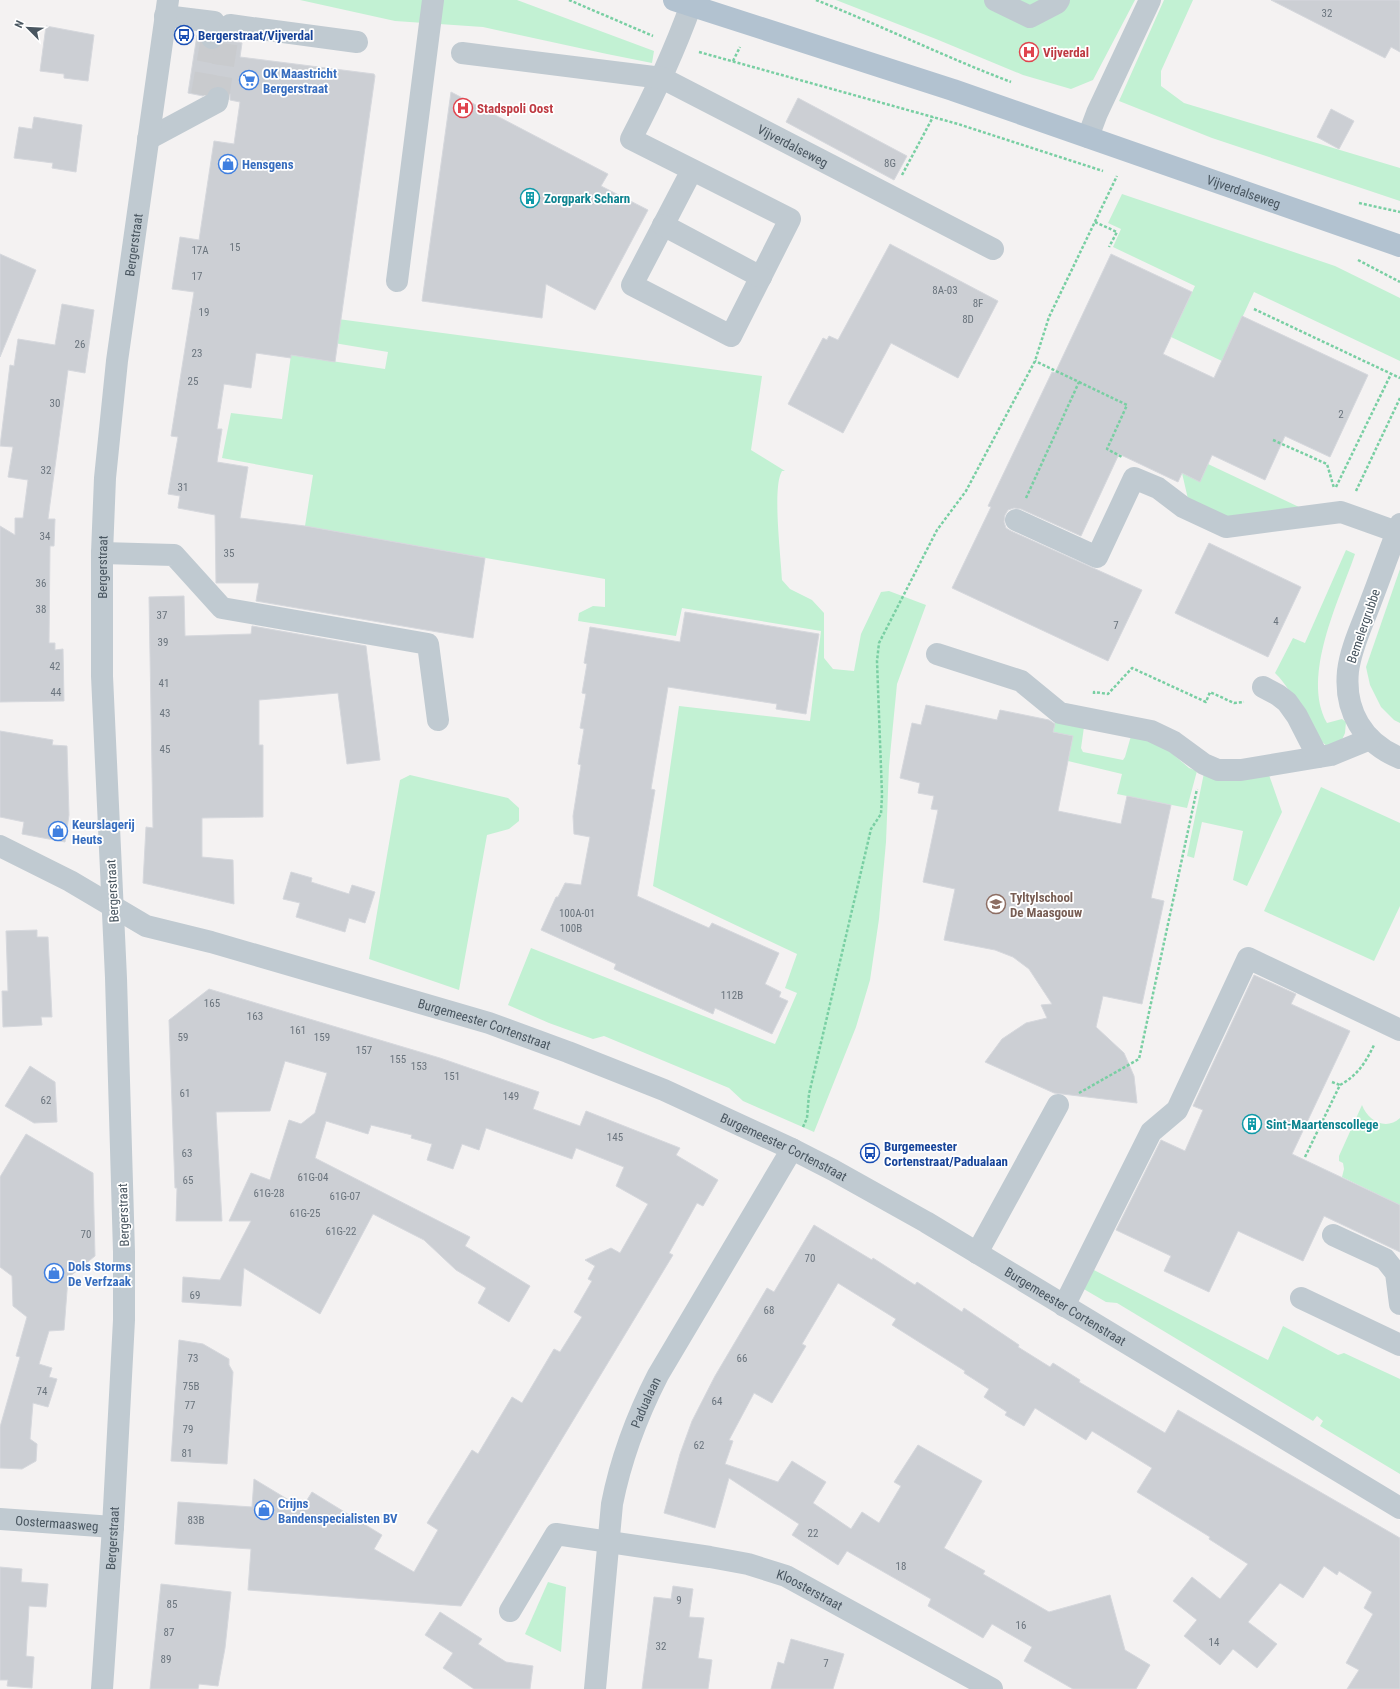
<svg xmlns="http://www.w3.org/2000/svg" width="1400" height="1689" font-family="'Roboto Condensed',sans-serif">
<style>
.green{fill:#c2f1d3}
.building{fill:#cccfd4;stroke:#d6d8dd}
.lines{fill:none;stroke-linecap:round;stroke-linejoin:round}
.minor-tunnel{stroke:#c9cbce;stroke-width:22;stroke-dasharray:22 11;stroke-linecap:butt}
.path{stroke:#79cfa3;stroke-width:2.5;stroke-dasharray:3 2;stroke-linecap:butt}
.minor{stroke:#c0cad1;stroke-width:22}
.major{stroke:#b2c2d0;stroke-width:22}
.labels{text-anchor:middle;stroke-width:3.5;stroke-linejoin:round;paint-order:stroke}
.number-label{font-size:11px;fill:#6a747d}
.transit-label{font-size:13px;font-weight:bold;fill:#164399;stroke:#fff;text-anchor:start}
.health-label{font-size:13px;font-weight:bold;fill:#be3a42;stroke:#fff;text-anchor:start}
.shop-label{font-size:13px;font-weight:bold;fill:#366cbe;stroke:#fff;text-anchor:start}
.street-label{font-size:13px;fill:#495660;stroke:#fff}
.culture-label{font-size:13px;font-weight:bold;fill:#0d838f;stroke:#fff;text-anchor:start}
.education-label{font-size:13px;font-weight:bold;fill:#785e54;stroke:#fff;text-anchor:start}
</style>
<rect width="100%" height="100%" fill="#f4f2f2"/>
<g class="green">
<polygon points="300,0 517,0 654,51 652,63 607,54 483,27 395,21"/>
<polygon points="836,0 1135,0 1093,80 1071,89 1023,75 936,39"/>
<polygon points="1164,0 1193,0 1161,71 1161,86 1184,103 1400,168 1400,201 1212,138 1119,101"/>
<polygon points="1122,194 1335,266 1400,298 1400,361 1254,292 1222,361 1171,337 1195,286 1113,247 1121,229 1108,223"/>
<path d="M 338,319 L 762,376 L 751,450 L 785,471 L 782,471 C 772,487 781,557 782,580 L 790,589 L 812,600 L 824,613 L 824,658 L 833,669 L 854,671 L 861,634 L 881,592 L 889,591 L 926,605 L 897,684 L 889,766 L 886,842 L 879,919 L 870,980 L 856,1027 L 814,1132 L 743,1101 L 729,1088 L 604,1036 L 593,1039 L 549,1023 L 508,1005 L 531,948 L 775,1044 L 797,993 L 785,988 L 797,954 L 653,886 L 679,706 L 810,721 L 821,631 L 682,608 L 676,636 L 578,621 L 579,613 L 593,606 L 605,607 L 605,579 L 305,526 L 313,475 L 222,458 L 231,413 L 282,419 L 291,355 L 385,369 L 388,352 L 334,343 Z"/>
<polygon points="1208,464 1299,507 1228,517 1188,499 1182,473 1200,481"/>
<path d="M 1346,550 L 1355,554 C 1339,601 1301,676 1327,723 L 1342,719 L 1346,722 L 1345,733 L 1341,742 L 1328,747 C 1304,728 1297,694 1275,673 L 1293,638 L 1305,643 Z"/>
<polygon points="1400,569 1400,723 1394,720 1381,707 1370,685 1366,667"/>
<polygon points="1055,721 1084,727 1081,748 1083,752 1123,760 1125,757 1131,736 1161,744 1189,768 1197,771 1187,808 1117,794 1122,774 1068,761 1073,736 1053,732"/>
<polygon points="1204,773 1269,775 1282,812 1247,886 1233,880 1243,831 1202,822 1194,858 1187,856"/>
<polygon points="410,775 508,798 519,808 519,821 509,829 487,835 459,990 369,959 400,780"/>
<polygon points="1321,787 1400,823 1400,906 1374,961 1264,911"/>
<path d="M 1362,1105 C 1368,1121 1386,1131 1400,1118 L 1400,1205 L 1342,1177 L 1344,1169 L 1343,1163 L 1339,1161 L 1339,1156 Z"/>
<polygon points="1092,1269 1268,1360 1283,1326 1338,1355 1344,1353 1400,1379 1400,1474 1320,1426 1323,1421 1317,1416 1313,1421 1117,1303 1106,1302 1082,1288"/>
<polygon points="548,1582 566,1587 561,1652 525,1634"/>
</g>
<g class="building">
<polygon points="1271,0 1400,0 1400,52 1391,47 1385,58"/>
<polygon points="46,26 94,35 88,81 64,78 64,74 40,71"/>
<polygon points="197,35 200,36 200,42 204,48 210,50 217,49 222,45 224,40 242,43 240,57 374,74 375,76 335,362 291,355 291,358 256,353 251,388 224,384 217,429 222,429 217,462 248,467 240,518 305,526 485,558 473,638 256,601 259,583 216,583 215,515 178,508 180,496 168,494 178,437 171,436 194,292 172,289 180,237 199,240 214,141 234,144 240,102 230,100 230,94 227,89 221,86 214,86 203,96 188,93"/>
<polygon points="451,92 608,174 601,186 648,210 595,310 546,284 542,318 422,301"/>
<polygon points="798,98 907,156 894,180 786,122"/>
<polygon points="1331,109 1354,121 1339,149 1317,137"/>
<polygon points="34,117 82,125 76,172 52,168 53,163 14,158 19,127 32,129"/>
<polygon points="890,244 998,301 958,378 891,343 843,433 788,404 823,338 827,340 829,336 838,340"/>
<polygon points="0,254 36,270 0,357"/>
<polygon points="1111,254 1192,292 1163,354 1214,378 1242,316 1368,375 1330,457 1285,436 1265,480 1212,455 1200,482 1182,473 1178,482 1119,454 1081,536 1021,509 1014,508 1008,510 1005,515 1004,522 1006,528 1011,531 1142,590 1108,661 952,588 991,507 988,506 1052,372 1055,373"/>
<polygon points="62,304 94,310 85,373 68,370 48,519 55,519 54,546 50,546 49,643 55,643 55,650 63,649 64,701 0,702 0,526 15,535 15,518 23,518 28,480 8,477 13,447 0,446 10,365 14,366 18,339 55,345"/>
<polygon points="1209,543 1301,587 1268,657 1175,613"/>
<polygon points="184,596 185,636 251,634 252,626 366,646 380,760 347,764 338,693 259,700 259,745 263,745 263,817 202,818 202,857 233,860 234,904 143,883 146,827 153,828 149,597"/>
<polygon points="685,612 819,634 806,714 776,709 777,704 668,687 651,789 655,790 637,896 709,928 712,923 779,953 765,984 781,992 779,997 788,1001 772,1034 715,1008 713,1014 614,969 616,964 541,930 556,897 558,897 565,883 581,885 590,837 574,834 573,816 581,765 578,764 584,729 580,728 586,694 582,693 587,664 584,663 590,627 680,642"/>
<polygon points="926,705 997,720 1000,710 1049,720 1055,724 1053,732 1073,736 1058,811 1121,824 1127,796 1171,805 1151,898 1164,901 1142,1004 1103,996 1096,1027 1124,1053 1134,1076 1137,1103 1054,1093 985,1062 1002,1039 1026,1023 1047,1018 1041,1005 1052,1004 1029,969 1013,957 995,950 944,940 955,889 923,882 938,810 931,809 934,796 918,793 920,783 900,778 912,723 921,725"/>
<polygon points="0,731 53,740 52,745 67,746 69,815 65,842 22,834 24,822 0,817"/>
<polygon points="291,872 312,878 311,882 349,894 352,885 375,892 365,923 349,918 345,932 296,917 300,903 283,899"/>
<polygon points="37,930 37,937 48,937 52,1017 41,1017 42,1025 3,1027 2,991 8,991 6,931"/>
<polygon points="1254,975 1296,994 1291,1004 1350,1031 1292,1154 1400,1205 1400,1252 1324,1216 1303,1261 1238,1231 1209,1292 1164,1271 1171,1256 1116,1230 1161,1140 1185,1151 1203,1110 1193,1106"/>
<polygon points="209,989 440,1058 539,1092 533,1109 580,1126 586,1111 680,1148 676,1155 718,1180 703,1206 697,1203 669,1253 673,1255 461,1606 248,1590 251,1549 175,1544 178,1502 252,1507 254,1479 302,1508 312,1492 382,1535 374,1549 414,1572 438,1530 427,1523 472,1450 478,1454 512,1397 522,1403 554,1349 560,1352 582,1317 574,1312 592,1281 588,1279 595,1266 585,1260 611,1248 620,1253 648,1204 616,1186 624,1167 576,1148 572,1159 486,1128 479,1150 462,1144 453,1169 427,1160 432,1144 411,1138 412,1135 371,1125 368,1134 326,1121 315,1158 470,1237 465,1246 530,1286 509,1322 478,1303 486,1288 456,1270 424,1240 373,1214 320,1314 244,1268 241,1306 182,1302 183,1277 220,1280 251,1221 229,1221 251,1173 270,1180 289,1120 301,1124 315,1113 327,1073 285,1061 270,1111 216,1112 222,1221 176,1221 177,1188 175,1188 169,1020"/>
<polygon points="30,1066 55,1082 57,1122 34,1123 5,1106"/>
<polygon points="26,1134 93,1173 95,1256 68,1278 64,1330 49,1331 39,1364 52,1368 49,1377 57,1379 48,1407 33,1403 30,1439 37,1444 36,1461 22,1469 0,1468 0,1427 20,1357 16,1356 27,1317 13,1306 12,1276 0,1267 0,1177"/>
<polygon points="814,1225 872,1260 873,1258 915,1285 917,1282 962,1312 964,1308 1019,1345 1018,1347 1050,1367 1053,1363 1080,1380 1079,1382 1165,1433 1178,1410 1400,1538 1400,1689 1347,1689 1359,1670 1346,1663 1373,1614 1364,1608 1372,1592 1339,1571 1337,1575 1324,1566 1303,1598 1280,1583 1248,1622 1277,1644 1257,1668 1233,1649 1220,1665 1184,1636 1197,1620 1173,1601 1192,1577 1220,1599 1248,1564 1209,1539 1210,1537 1137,1492 1152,1468 1092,1431 1086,1440 1035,1408 1024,1426 1005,1415 1007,1412 984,1397 989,1389 964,1373 965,1371 892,1325 896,1319 838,1283 802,1344 806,1346 772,1403 754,1393 729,1440 733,1441 725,1464 778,1482 792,1461 826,1482 813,1503 851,1529 862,1512 879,1523 901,1486 894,1482 918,1445 982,1481 944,1548 985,1571 983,1574 1049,1612 1110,1595 1125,1650 1150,1665 1136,1689 1073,1689 1024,1661 1032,1647 992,1624 983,1638 928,1606 931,1599 847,1551 838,1565 792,1535 799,1524 729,1478 715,1528 664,1513 680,1454 692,1421 715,1376 767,1288 774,1292"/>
<polygon points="179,1340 203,1344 229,1359 229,1365 233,1372 227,1464 171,1461"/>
<polygon points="0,1567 22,1569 21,1582 48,1584 46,1607 29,1606 26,1656 34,1657 32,1688 7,1686 8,1680 0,1680"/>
<polygon points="161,1584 231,1592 225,1648 218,1686 199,1684 198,1689 150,1689"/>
<polygon points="673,1586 693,1589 689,1617 704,1618 698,1658 712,1660 708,1689 642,1689 654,1597 671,1599"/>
<polygon points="440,1612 482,1639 478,1644 506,1662 533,1666 530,1689 474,1689 443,1668 453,1653 425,1635"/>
<polygon points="791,1639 844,1654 833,1689 771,1689 778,1662 784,1664"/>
</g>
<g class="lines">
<g class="minor-tunnel">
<polyline points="202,95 212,38"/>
<polyline points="218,98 227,40"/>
</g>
<g class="path">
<polyline points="569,0 653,36"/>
<path d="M 816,0 C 882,26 945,57 1011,82"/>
<polyline points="699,52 958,124 1103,171"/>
<polyline points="733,61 740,47"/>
<polyline points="902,175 933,117"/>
<polyline points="1359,203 1400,212"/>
<polyline points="1095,222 1117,232 1109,247"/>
<polyline points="1358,260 1400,282"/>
<polyline points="1254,309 1400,378"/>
<polyline points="1079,382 1127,405 1107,449 1122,457"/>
<polyline points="1273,440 1327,464 1334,488"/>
<polyline points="1336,487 1391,374"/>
<polyline points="1356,491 1400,398"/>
<polyline points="1026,498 1079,382 1035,361"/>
<polyline points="1094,694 1094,692 1108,694 1132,668 1206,702 1210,692 1234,703 1244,702"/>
<polyline points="1332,1082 1340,1085"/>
<polyline points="1079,1093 1139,1059 1197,789"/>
<polyline points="803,1127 807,1118 809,1094 871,829 881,814 882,795 877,661 879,643 937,530 966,491 1035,361 1049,317 1117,176"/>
<path d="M 1305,1157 L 1340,1085 C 1357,1076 1366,1062 1374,1045"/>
</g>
<g class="minor">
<polyline points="995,0 1030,17 1057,3 1059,0"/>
<path d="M 691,5 C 674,52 654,95 631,139 L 790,219 L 731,336 L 632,285 L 692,170"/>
<polyline points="165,16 214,22 212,38"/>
<polyline points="230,25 357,42"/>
<path id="s1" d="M 462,53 L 662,78 L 993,249"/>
<polyline points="1088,137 1097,113 1150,0"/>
<polyline points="148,139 217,102 218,98"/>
<polyline points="663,225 761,277"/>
<polyline points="397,281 433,0"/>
<polyline points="1016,520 1097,557 1134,478 1158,488 1183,507 1226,527 1341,512 1397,532"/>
<path d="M 1400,524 C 1390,549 1381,575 1371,601 C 1363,623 1351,647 1348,671 C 1344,711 1363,743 1400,758"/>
<polyline points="102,553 174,555 222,608 428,644 438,720"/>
<polyline points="937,654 1021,681 1060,713 1151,731 1174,742 1204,764 1218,770 1241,770 1331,755 1370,739"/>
<polyline points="1263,687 1278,695 1287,702 1297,716 1318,757"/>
<path id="s2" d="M 0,846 L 70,881 L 146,926 L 211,942 L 489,1023 L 568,1052 L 664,1090 L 792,1149 L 833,1170 L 926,1222 L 1400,1508"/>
<polyline points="1333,1235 1385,1259 1396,1273 1400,1304"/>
<polyline points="977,1253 1058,1105"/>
<polyline points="1301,1298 1400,1345"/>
<polyline points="1064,1306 1151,1132 1177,1110 1248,958 1400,1030"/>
<path id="s3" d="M 0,1519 L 113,1527"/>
<path id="s4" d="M 510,1611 L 556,1534 L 710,1557 L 748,1564 L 786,1576 L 992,1689"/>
<path id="s5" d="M 102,1689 L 113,1527 L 124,1320 L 124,1252 L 116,978 L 102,676 L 102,553 L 105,478 L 117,361 L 168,0"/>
<path id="s6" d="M 595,1689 L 612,1504 C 621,1458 637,1416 658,1375 L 792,1149"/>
</g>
<path class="major" id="s7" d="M 674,0 L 953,90 L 1400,246"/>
</g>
<defs>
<symbol id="bus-ring" viewBox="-11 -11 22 22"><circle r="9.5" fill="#fff" stroke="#1a4fb4" stroke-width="1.5"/><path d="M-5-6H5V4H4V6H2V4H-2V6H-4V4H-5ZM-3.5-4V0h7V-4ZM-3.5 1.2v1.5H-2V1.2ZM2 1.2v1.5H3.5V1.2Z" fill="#1a4fb4"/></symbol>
<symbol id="hospital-ring" viewBox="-11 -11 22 22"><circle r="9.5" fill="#fff" stroke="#e0444e" stroke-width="1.5"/><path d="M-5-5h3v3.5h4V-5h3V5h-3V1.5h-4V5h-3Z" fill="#e0444e"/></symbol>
<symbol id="supermarket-ring" viewBox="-11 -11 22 22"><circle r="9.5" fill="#fff" stroke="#3f7fe0" stroke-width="1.5"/><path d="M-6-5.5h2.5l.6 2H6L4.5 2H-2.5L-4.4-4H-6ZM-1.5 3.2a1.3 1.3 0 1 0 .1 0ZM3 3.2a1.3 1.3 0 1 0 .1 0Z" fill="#3f7fe0"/></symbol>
<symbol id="shop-ring" viewBox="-11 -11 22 22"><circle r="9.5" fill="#fff" stroke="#3f7fe0" stroke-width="1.5"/><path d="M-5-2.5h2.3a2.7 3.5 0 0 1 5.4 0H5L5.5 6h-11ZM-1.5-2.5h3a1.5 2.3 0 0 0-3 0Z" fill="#3f7fe0"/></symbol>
<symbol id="building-ring" viewBox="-11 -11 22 22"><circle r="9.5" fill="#fff" stroke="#0f9aa8" stroke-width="1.5"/><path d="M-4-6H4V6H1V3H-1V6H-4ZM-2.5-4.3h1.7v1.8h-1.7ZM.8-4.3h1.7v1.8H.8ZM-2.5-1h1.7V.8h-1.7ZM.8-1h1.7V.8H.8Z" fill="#0f9aa8"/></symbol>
<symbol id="school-ring" viewBox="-11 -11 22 22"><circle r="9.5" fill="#fff" stroke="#8d6e63" stroke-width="1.5"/><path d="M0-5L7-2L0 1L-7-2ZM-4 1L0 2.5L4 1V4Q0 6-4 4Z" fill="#8d6e63"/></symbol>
</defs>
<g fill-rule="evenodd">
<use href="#bus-ring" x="173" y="24" width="22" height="22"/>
<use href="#hospital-ring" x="1018" y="41" width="22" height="22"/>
<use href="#supermarket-ring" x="238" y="69" width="22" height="22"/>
<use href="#hospital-ring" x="452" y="97" width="22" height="22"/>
<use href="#shop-ring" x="217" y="153" width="22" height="22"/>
<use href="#building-ring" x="519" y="187" width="22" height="22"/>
<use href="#shop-ring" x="47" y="820" width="22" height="22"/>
<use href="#school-ring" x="985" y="893" width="22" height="22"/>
<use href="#building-ring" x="1241" y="1113" width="22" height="22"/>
<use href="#bus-ring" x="859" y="1142" width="22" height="22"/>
<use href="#shop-ring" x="43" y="1262" width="22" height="22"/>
<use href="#shop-ring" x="253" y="1499" width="22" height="22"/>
</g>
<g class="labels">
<g class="number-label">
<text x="1327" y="17">32</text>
<text x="890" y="167">8G</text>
<text x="235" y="251">15</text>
<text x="200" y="254">17A</text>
<text x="197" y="280">17</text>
<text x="945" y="294">8A-03</text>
<text x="978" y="307">8F</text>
<text x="204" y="316">19</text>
<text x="968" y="323">8D</text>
<text x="80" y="348">26</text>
<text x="197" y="357">23</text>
<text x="193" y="385">25</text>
<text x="55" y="407">30</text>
<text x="1341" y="418">2</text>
<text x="46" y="474">32</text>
<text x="183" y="491">31</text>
<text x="45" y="540">34</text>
<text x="229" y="557">35</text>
<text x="41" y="587">36</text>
<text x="41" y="613">38</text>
<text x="162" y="619">37</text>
<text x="1276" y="625">4</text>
<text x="1116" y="629">7</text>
<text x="163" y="646">39</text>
<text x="55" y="670">42</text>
<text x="164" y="687">41</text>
<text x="56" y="696">44</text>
<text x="165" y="717">43</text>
<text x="165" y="753">45</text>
<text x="577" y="917">100A-01</text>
<text x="571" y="932">100B</text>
<text x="732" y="999">112B</text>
<text x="212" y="1007">165</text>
<text x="255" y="1020">163</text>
<text x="298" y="1034">161</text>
<text x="183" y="1041">59</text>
<text x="322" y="1041">159</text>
<text x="364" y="1054">157</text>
<text x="398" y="1063">155</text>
<text x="419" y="1070">153</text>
<text x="452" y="1080">151</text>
<text x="185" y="1097">61</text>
<text x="511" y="1100">149</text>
<text x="46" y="1104">62</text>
<text x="615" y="1141">145</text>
<text x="187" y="1157">63</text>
<text x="313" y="1181">61G-04</text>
<text x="188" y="1184">65</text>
<text x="269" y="1197">61G-28</text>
<text x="345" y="1200">61G-07</text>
<text x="305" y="1217">61G-25</text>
<text x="341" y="1235">61G-22</text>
<text x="86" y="1238">70</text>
<text x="810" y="1262">70</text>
<text x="195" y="1299">69</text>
<text x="769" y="1314">68</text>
<text x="193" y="1362">73</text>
<text x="742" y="1362">66</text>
<text x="191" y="1390">75B</text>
<text x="42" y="1395">74</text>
<text x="717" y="1405">64</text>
<text x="190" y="1409">77</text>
<text x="188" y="1433">79</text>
<text x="699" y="1449">62</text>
<text x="187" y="1457">81</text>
<text x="196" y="1524">83B</text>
<text x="813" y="1537">22</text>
<text x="901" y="1570">18</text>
<text x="679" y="1604">9</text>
<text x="172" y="1608">85</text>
<text x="1021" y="1629">16</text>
<text x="169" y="1636">87</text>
<text x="1214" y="1646">14</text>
<text x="661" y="1650">32</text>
<text x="166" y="1663">89</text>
<text x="826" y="1667">7</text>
</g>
<g class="transit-label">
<text x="198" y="40">Bergerstraat/Vijverdal</text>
<text x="884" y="1151">Burgemeester<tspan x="884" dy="15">Cortenstraat/Padualaan</tspan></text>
</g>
<g class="health-label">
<text x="1043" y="57">Vijverdal</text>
<text x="477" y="113">Stadspoli Oost</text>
</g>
<g class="shop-label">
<text x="263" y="78">OK Maastricht<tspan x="263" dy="15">Bergerstraat</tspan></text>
<text x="242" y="169">Hensgens</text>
<text x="72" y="829">Keurslagerij<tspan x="72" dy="15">Heuts</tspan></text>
<text x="68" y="1271">Dols Storms<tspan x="68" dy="15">De Verfzaak</tspan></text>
<text x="278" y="1508">Crijns<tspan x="278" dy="15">Bandenspecialisten BV</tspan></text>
</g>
<g class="street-label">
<text dy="5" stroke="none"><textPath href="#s1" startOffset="349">Vijverdalseweg</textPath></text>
<text dy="5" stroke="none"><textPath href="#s7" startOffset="601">Vijverdalseweg</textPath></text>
<text dy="5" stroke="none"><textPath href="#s5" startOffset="1447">Bergerstraat</textPath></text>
<text dy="5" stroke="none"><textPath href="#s5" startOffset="1123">Bergerstraat</textPath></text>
<text transform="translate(1363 626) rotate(-71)" y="5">Bemelergrubbe</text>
<text transform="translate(112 891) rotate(-93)" y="5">Bergerstraat</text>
<text dy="5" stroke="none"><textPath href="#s2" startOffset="519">Burgemeester Cortenstraat</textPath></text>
<text dy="5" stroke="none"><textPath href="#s2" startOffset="843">Burgemeester Cortenstraat</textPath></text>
<text transform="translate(123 1215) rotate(-92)" y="5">Bergerstraat</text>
<text dy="5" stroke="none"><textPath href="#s2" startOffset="1167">Burgemeester Cortenstraat</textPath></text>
<text dy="5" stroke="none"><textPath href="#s6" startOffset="293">Padualaan</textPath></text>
<text dy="5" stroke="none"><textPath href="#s3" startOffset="57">Oostermaasweg</textPath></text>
<text dy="5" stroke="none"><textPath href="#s5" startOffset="151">Bergerstraat</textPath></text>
<text dy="5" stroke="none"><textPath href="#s4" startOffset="351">Kloosterstraat</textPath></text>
</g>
<g class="culture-label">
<text x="544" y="203">Zorgpark Scharn</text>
<text x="1266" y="1129">Sint-Maartenscollege</text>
</g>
<g class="education-label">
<text x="1010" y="902">Tyltylschool<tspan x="1010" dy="15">De Maasgouw</tspan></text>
</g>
</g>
<g transform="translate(28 28) rotate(294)" stroke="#ffffff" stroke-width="3" paint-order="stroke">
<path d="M0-3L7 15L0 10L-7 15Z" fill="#495660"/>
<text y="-6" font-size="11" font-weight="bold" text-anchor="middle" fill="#495660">N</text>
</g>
</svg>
